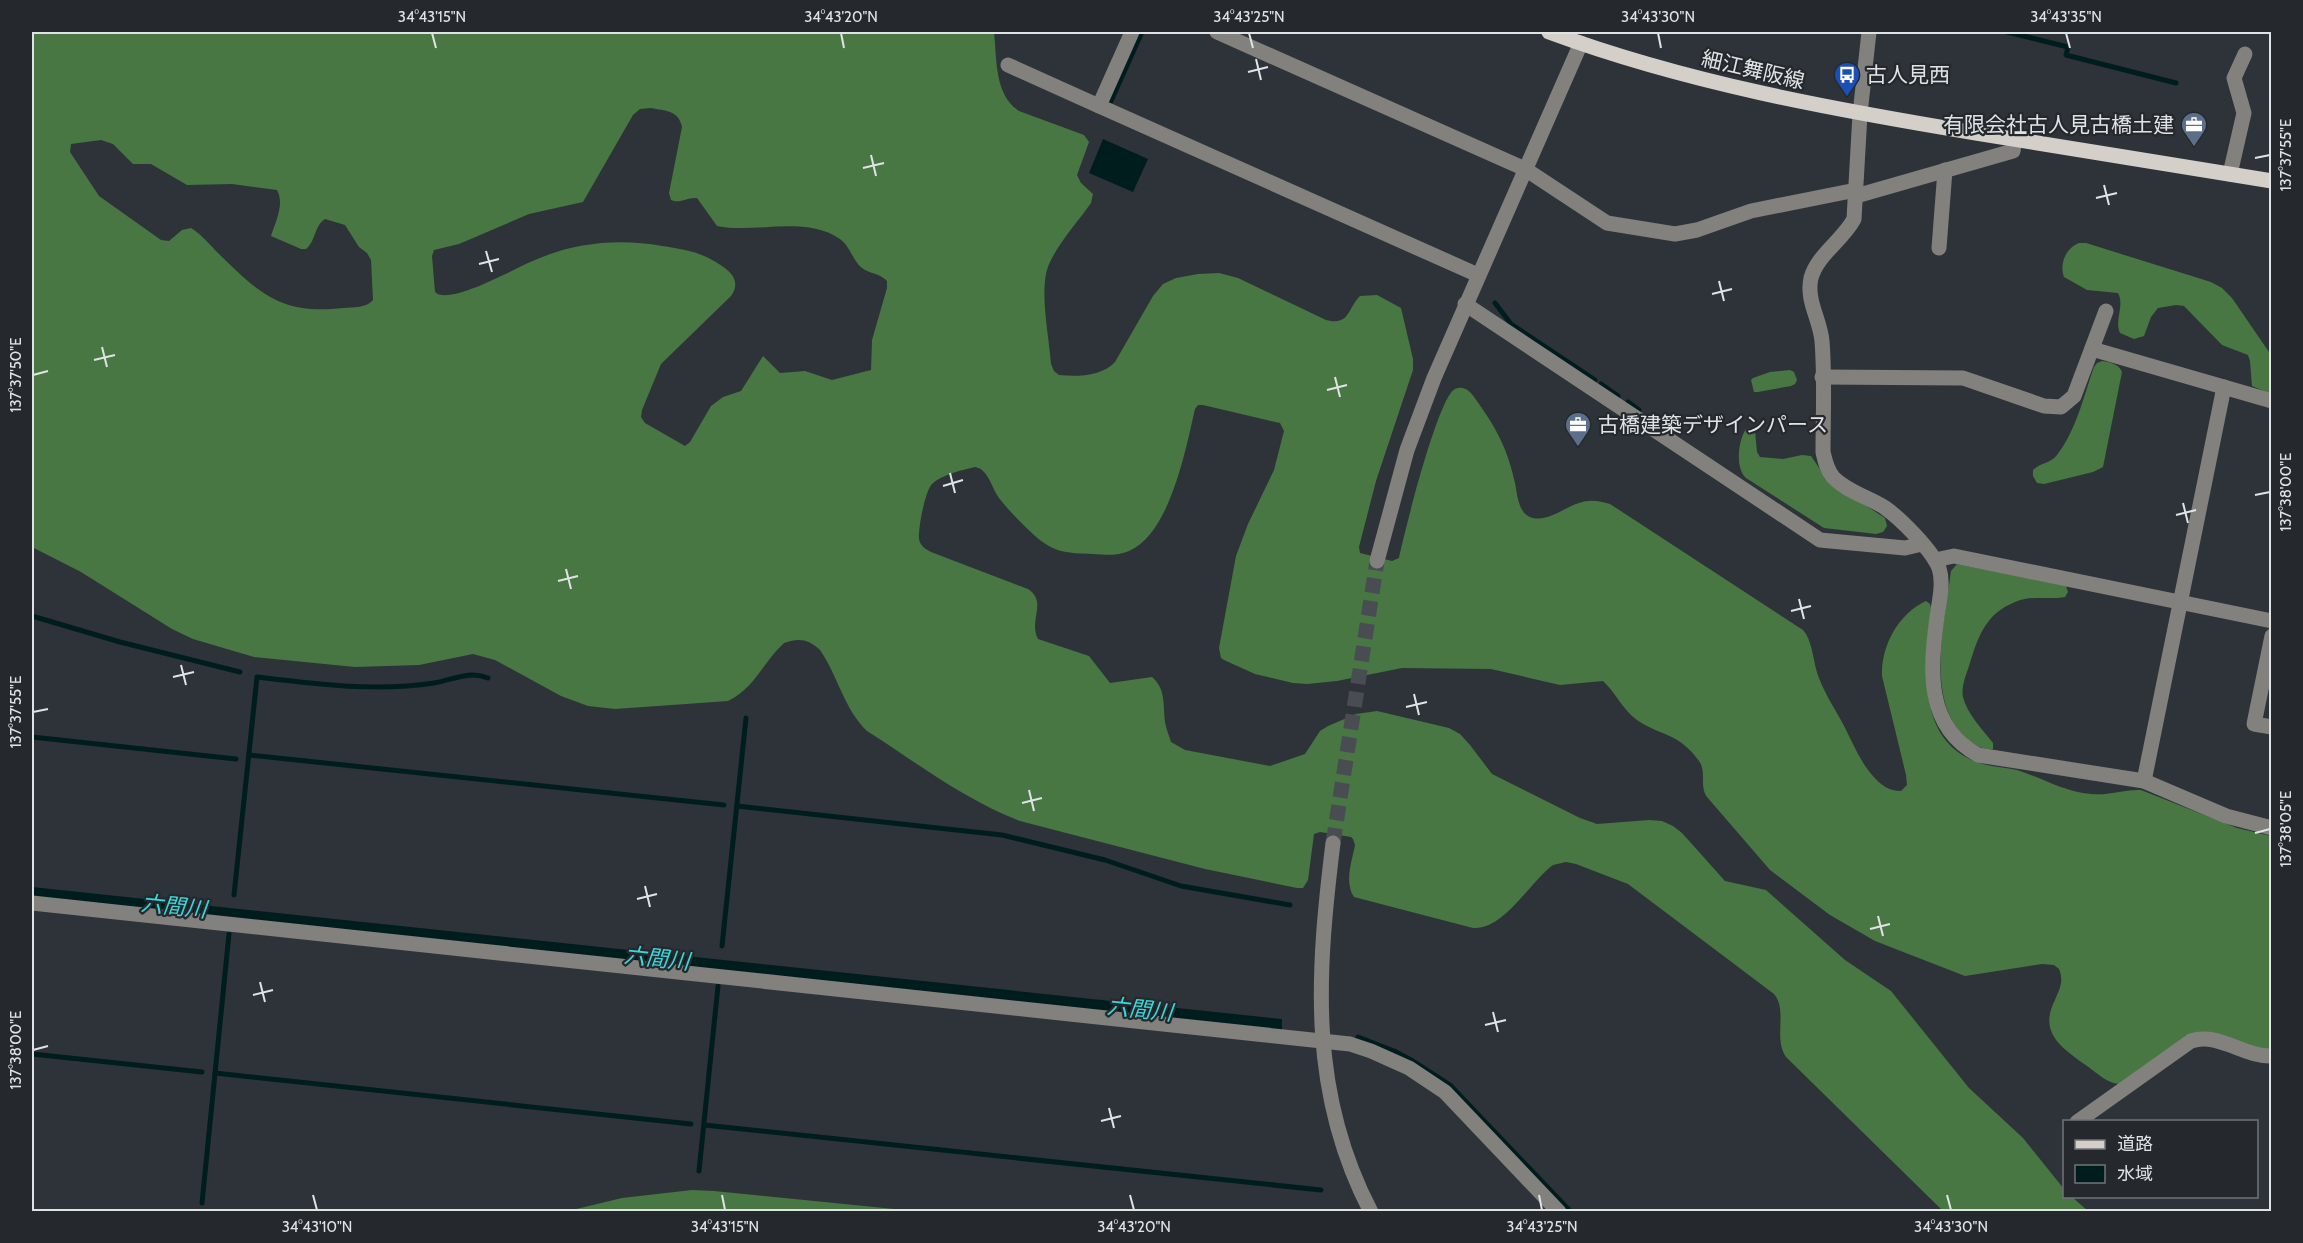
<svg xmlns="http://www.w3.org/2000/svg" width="2303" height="1243" font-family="Cabin,'Noto Sans JP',sans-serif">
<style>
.forest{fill:#487743;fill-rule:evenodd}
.water{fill:#001d1e}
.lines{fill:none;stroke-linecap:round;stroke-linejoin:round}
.stream{stroke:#001d1e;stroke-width:5}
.minor-tunnel{stroke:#494d53;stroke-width:15;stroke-dasharray:15 8;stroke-linecap:butt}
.minor{stroke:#83817e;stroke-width:15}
.major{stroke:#d4cfc9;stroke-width:15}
.ticks{fill:none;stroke:#e0e3e6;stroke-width:2}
.labels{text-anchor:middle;stroke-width:4.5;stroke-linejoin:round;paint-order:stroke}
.street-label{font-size:21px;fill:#e0e3e6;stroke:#25292e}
.poi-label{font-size:21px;fill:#e0e3e6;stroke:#25292e;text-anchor:start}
.water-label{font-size:22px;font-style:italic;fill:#3ad7d9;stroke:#25292e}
.neatline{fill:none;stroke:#e0e3e6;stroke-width:2}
.ticks-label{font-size:15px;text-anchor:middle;fill:#e0e3e6}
</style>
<rect width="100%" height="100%" fill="#2e3339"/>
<g class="forest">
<path d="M 32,32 L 994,32 C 997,58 994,95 1019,111 L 1084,135 L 1089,142 L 1077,175 L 1081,183 L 1093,194 L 1091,203 C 1078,222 1050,252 1046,274 C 1041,300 1049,337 1051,364 L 1054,371 L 1059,375 C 1078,377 1102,376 1115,362 L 1153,296 L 1163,284 L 1176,278 L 1198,274 L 1219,273 L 1238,278 L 1326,320 C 1350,326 1347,309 1360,296 L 1377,295 L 1401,308 L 1413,359 L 1413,370 L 1376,481 L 1359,547 L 1360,553 L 1392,561 L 1399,558 C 1404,534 1438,397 1455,389 C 1467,384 1473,396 1479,404 C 1498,431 1508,451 1515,483 C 1517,493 1518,510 1528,516 C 1544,525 1563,508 1579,503 C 1590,499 1600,501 1610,504 L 1803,630 C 1813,641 1813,663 1819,678 C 1825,694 1835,709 1843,724 C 1852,741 1860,762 1873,776 C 1881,785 1889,791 1901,791 L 1907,785 L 1906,775 L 1882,676 C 1881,646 1898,614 1926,601 L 1930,604 L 1931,608 C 1925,659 1914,740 1977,762 C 1990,767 2004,767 2017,770 C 2043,778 2064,792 2091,794 C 2108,796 2124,789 2141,790 L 2237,828 L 2271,836 L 2271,1050 L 2261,1051 L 2213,1033 L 2120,1084 C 2108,1084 2097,1073 2087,1066 C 2062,1048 2038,1033 2055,1000 C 2060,988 2064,981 2059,969 L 2054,965 L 2042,964 L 1965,976 L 1875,941 L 1830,915 L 1770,870 L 1707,797 C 1699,786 1707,772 1699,761 C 1678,732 1662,737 1637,720 C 1622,709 1616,693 1603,681 L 1560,685 L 1491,669 L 1402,668 L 1337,681 L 1307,684 L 1293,683 L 1255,674 L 1224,660 L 1221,658 L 1219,648 L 1236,556 L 1248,524 L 1274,470 L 1284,431 L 1280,423 L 1203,405 L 1198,405 L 1195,409 C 1186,448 1170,534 1129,551 C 1118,556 1105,555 1093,554 C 1067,553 1054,553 1034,535 C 1022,524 1009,511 999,498 C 993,490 990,477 983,471 C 980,468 979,468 975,467 C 962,470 941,475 932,484 C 925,491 918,529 919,539 C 920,545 925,549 931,552 L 1028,589 C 1048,602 1028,620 1038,639 L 1089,656 L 1110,683 L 1152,677 C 1166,689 1163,705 1165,722 C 1166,729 1169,735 1171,742 L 1185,750 L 1270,766 L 1305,754 L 1320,731 L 1328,726 L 1356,714 L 1377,711 L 1449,728 L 1460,734 L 1470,745 L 1492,774 L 1580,818 L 1597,824 L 1649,820 L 1662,821 L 1673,826 L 1682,833 L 1725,881 L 1766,890 L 1845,960 L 1891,991 L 1969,1088 L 2023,1138 L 2064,1189 L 2064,1196 L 2072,1197 L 2088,1211 L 1943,1211 L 1786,1057 C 1773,1039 1788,1010 1774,994 L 1628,884 L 1576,864 L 1566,862 L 1553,865 C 1529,883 1504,930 1473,928 L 1354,897 C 1344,882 1352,861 1355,845 L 1353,839 L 1351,837 L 1320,832 L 1314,834 L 1308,880 L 1303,888 L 1297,888 L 1205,869 L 1020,821 C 965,800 917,763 867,731 C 844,709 838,676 820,650 C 808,639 799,638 784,643 C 763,662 755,688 728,701 L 615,709 L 588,706 L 561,696 L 495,660 L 473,654 L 419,665 L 355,667 L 254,657 L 193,639 L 172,629 L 81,572 L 32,547 ZM 651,108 C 665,111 679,110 682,127 L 669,193 L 671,200 C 680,204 687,197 697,198 L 717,226 C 755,234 805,215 840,239 C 850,246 853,261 862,268 C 870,274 880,273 887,281 L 887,288 L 872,340 L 871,370 L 832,380 L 805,371 L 780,373 L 763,356 L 741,391 L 723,397 L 711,406 L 690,442 L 685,446 L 645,423 L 641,417 L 642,410 L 661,364 L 731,296 C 741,282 732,272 719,264 C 701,252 683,249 662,246 C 616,238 571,243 528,263 C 512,270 448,306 435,292 L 432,256 L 434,250 L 459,244 L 529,214 L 583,202 L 633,115 L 640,109 ZM 101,140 L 113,144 L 133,164 L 151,164 L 187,185 L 232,184 L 277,190 C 285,204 275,223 271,236 L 301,249 L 306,249 C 316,241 314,226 325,219 L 345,225 L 359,247 L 367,253 L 371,260 L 373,300 C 367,308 353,307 343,308 C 281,315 260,294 218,253 C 210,245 201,234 191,228 L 182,230 L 169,241 L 161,240 L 99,196 L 70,152 L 71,144 Z"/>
<path d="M 2079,243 L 2086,243 L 2211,282 L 2222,288 L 2232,298 L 2271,355 L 2271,394 L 2252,386 L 2250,361 L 2248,355 L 2222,345 L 2184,306 L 2176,305 L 2158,308 L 2151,317 L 2144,336 L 2134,339 L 2120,333 C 2114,320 2125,306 2118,293 L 2087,290 L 2064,277 C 2059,264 2066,248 2079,243 Z"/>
<path d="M 2102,361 C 2110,362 2119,364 2122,372 L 2103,467 L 2093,472 L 2044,484 L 2037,483 L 2033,476 L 2033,470 C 2040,463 2051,463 2057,455 C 2076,431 2084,395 2094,367 L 2097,363 Z"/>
<polygon points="1790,370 1794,372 1797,380 1795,384 1791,386 1758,392 1754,392 1751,380 1753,378 1770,372"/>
<path d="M 1751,428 L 1755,431 L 1757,452 L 1760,457 L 1783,459 L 1802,455 L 1811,456 L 1828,481 L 1885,518 L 1887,526 L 1883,532 L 1876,534 L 1824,528 L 1746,478 C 1735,468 1738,441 1746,429 Z"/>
<path d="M 1957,564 L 2066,586 L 2068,592 L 2065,597 C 2049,600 2031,595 2015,602 C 1985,614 1978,637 1969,666 C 1966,675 1961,687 1963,697 C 1967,714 1983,730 1993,743 L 1993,749 C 1982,750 1971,744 1964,736 C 1925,699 1945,619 1951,571 Z"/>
<polygon points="692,1190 714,1191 914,1211 568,1211 622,1198"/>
</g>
<g class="water">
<polygon points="1103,139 1148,159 1133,192 1089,173"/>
<polygon points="32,887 1282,1019 1282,1030 32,897"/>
</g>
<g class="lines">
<g class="stream">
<polyline points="2007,32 2068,47 2066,55 2176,83"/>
<polyline points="1111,101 1142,32"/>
<polyline points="1495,303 1511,324 1535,340"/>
<polyline points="1538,342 1595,380"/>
<polyline points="1601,384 1618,396"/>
<polyline points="1628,402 1639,410"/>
<polyline points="32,616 120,642 240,672"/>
<polyline points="32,737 236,759"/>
<polyline points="249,755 724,805"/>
<polyline points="737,806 1002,835 1105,860 1181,886 1290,905"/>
<path d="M 234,895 L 257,677 C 315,684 376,692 434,683 C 453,680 469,670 488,678"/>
<polyline points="722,946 746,718"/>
<polyline points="1358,1037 1394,1051 1413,1061 1450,1085 1571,1212"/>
<polyline points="32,1054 202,1072"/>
<polyline points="215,1073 691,1124"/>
<polyline points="704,1125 1321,1190"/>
<polyline points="699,1171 718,986"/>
<polyline points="202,1203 229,934"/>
</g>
<polyline class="minor-tunnel" points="1333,843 1377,561"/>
<g class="minor">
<polyline points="1132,32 1099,106 1478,275"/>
<polyline points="1217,32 1525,169 1607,223 1675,234 1697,230 1751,211 1856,190"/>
<path d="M 1869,32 L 1860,114 L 1854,219 C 1843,240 1817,255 1811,278 C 1806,301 1820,319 1822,341 C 1825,378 1823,416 1823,452 C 1825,461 1827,470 1833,477 C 1846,491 1868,497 1884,507 C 1900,518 1932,550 1939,568 C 1944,583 1939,602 1937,617 C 1930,670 1925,726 1978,755 L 2144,781 L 2226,816 L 2272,828"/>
<polyline points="1008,65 1099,106"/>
<polyline points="2230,174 2244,113 2234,78 2245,54"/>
<polyline points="1856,196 2013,151 2015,139"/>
<polyline points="1939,248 1945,170"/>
<polyline points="1465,304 1820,540 1905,548 1922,544"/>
<polyline points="2092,349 2272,401"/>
<polyline points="1822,377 1963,378 2044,406 2061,407 2074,396 2106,311"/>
<polyline points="1935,560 1954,556 2272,621"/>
<polyline points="1377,561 1407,450 1434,378 1581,43"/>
<polyline points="2272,636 2254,724 2272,727"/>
<polyline points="2144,781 2224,387"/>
<path d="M 1333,843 C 1317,973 1308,1092 1371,1212"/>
<polyline points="32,903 1350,1044 1371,1051 1409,1068 1445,1092 1559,1212"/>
<path d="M 2077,1122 L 2191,1041 C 2219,1032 2243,1057 2272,1056"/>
</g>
<path class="major" d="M 1549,32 C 1687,83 1831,109 1976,133 C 2075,149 2173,165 2272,181"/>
</g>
<path class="ticks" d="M 432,33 L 436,48M 841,33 L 844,48M 1249,33 L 1253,48M 1658,33 L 1661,48M 2066,33 L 2070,48M 1256,59 L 1261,80M 1248,72 L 1268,67M 871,155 L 876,176M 2255,158 L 2270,155M 863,168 L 884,163M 2104,185 L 2109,205M 2096,198 L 2117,193M 486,251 L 492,272M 479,264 L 499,259M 1719,281 L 1724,301M 1712,294 L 1732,289M 102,347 L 107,367M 94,360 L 115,355M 33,375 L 48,371M 1335,377 L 1340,397M 1327,390 L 1347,385M 950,473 L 955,493M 943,486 L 963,480M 2255,495 L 2270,492M 2183,503 L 2188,523M 2176,515 L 2196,510M 566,569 L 571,589M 558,581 L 578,576M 1799,599 L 1804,619M 1791,611 L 1811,606M 181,665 L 186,685M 173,677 L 194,672M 1414,694 L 1419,715M 1406,707 L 1427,702M 33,712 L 48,709M 1029,790 L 1034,811M 1022,803 L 1042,798M 2255,833 L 2270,829M 645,886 L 650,907M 637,899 L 657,894M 1878,916 L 1883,936M 1870,929 L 1890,924M 260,982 L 265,1002M 253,995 L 273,990M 1493,1012 L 1498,1032M 1485,1025 L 1506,1020M 33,1050 L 48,1046M 1109,1108 L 1114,1128M 1101,1121 L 1121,1116M 313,1195 L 317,1210M 722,1195 L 725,1210M 1130,1195 L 1134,1210M 1539,1195 L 1542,1210M 1947,1195 L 1951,1210"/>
<defs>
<symbol id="bus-pin" viewBox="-11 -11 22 30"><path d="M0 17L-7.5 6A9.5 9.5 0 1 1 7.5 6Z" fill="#1a4fb4" stroke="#25292e"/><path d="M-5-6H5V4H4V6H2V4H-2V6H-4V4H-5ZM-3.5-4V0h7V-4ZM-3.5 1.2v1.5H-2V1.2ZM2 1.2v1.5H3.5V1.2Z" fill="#fff"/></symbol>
<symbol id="office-pin" viewBox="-11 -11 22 30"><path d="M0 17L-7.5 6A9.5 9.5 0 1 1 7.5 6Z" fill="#5c6f8a" stroke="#25292e"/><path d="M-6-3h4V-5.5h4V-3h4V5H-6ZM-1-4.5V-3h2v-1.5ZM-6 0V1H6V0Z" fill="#fff"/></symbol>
</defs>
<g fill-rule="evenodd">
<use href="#bus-pin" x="1832" y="60" width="30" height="40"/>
<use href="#office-pin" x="2179" y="110" width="30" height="40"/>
<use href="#office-pin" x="1563" y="410" width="30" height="40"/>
</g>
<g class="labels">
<g class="street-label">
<text transform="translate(1753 70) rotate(13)" y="7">細江舞阪線</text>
</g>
<g class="poi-label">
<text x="1866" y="82">古人見西</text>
<text x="2174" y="132" text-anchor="end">有限会社古人見古橋土建</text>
<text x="1598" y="432">古橋建築デザインパース</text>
</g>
<g class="water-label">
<text transform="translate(174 906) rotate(6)" y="8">六間川</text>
<text transform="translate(657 958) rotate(6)" y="8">六間川</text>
<text transform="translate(1140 1009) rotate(6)" y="8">六間川</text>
</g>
</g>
<rect width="2303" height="1243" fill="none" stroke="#25292e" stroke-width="66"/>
<rect x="2063" y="1120" width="195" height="78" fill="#25292e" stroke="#707378" stroke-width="1.5"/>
<rect x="2075" y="1140" width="30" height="9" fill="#d4cfc9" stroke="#707378" stroke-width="1.5"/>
<text x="2117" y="1150" font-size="18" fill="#e0e3e6">道路</text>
<rect x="2075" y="1165" width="30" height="18" fill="#001d1e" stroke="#707378" stroke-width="1.5"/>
<text x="2117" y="1180" font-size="18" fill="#e0e3e6">水域</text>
<rect x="33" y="33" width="2237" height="1177" class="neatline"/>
<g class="ticks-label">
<text x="432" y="22">34°43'15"N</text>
<text x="841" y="22">34°43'20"N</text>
<text x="1249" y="22">34°43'25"N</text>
<text x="1658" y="22">34°43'30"N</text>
<text x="2066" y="22">34°43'35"N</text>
<text transform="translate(2286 155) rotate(-90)" y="5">137°37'55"E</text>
<text transform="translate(16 375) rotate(-90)" y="5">137°37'50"E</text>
<text transform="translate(2286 492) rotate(-90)" y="5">137°38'00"E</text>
<text transform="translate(16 712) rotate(-90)" y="5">137°37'55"E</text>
<text transform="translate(2286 829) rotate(-90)" y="5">137°38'05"E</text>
<text transform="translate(16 1050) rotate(-90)" y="5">137°38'00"E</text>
<text x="317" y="1232">34°43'10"N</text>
<text x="725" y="1232">34°43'15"N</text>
<text x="1134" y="1232">34°43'20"N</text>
<text x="1542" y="1232">34°43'25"N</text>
<text x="1951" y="1232">34°43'30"N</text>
</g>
</svg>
